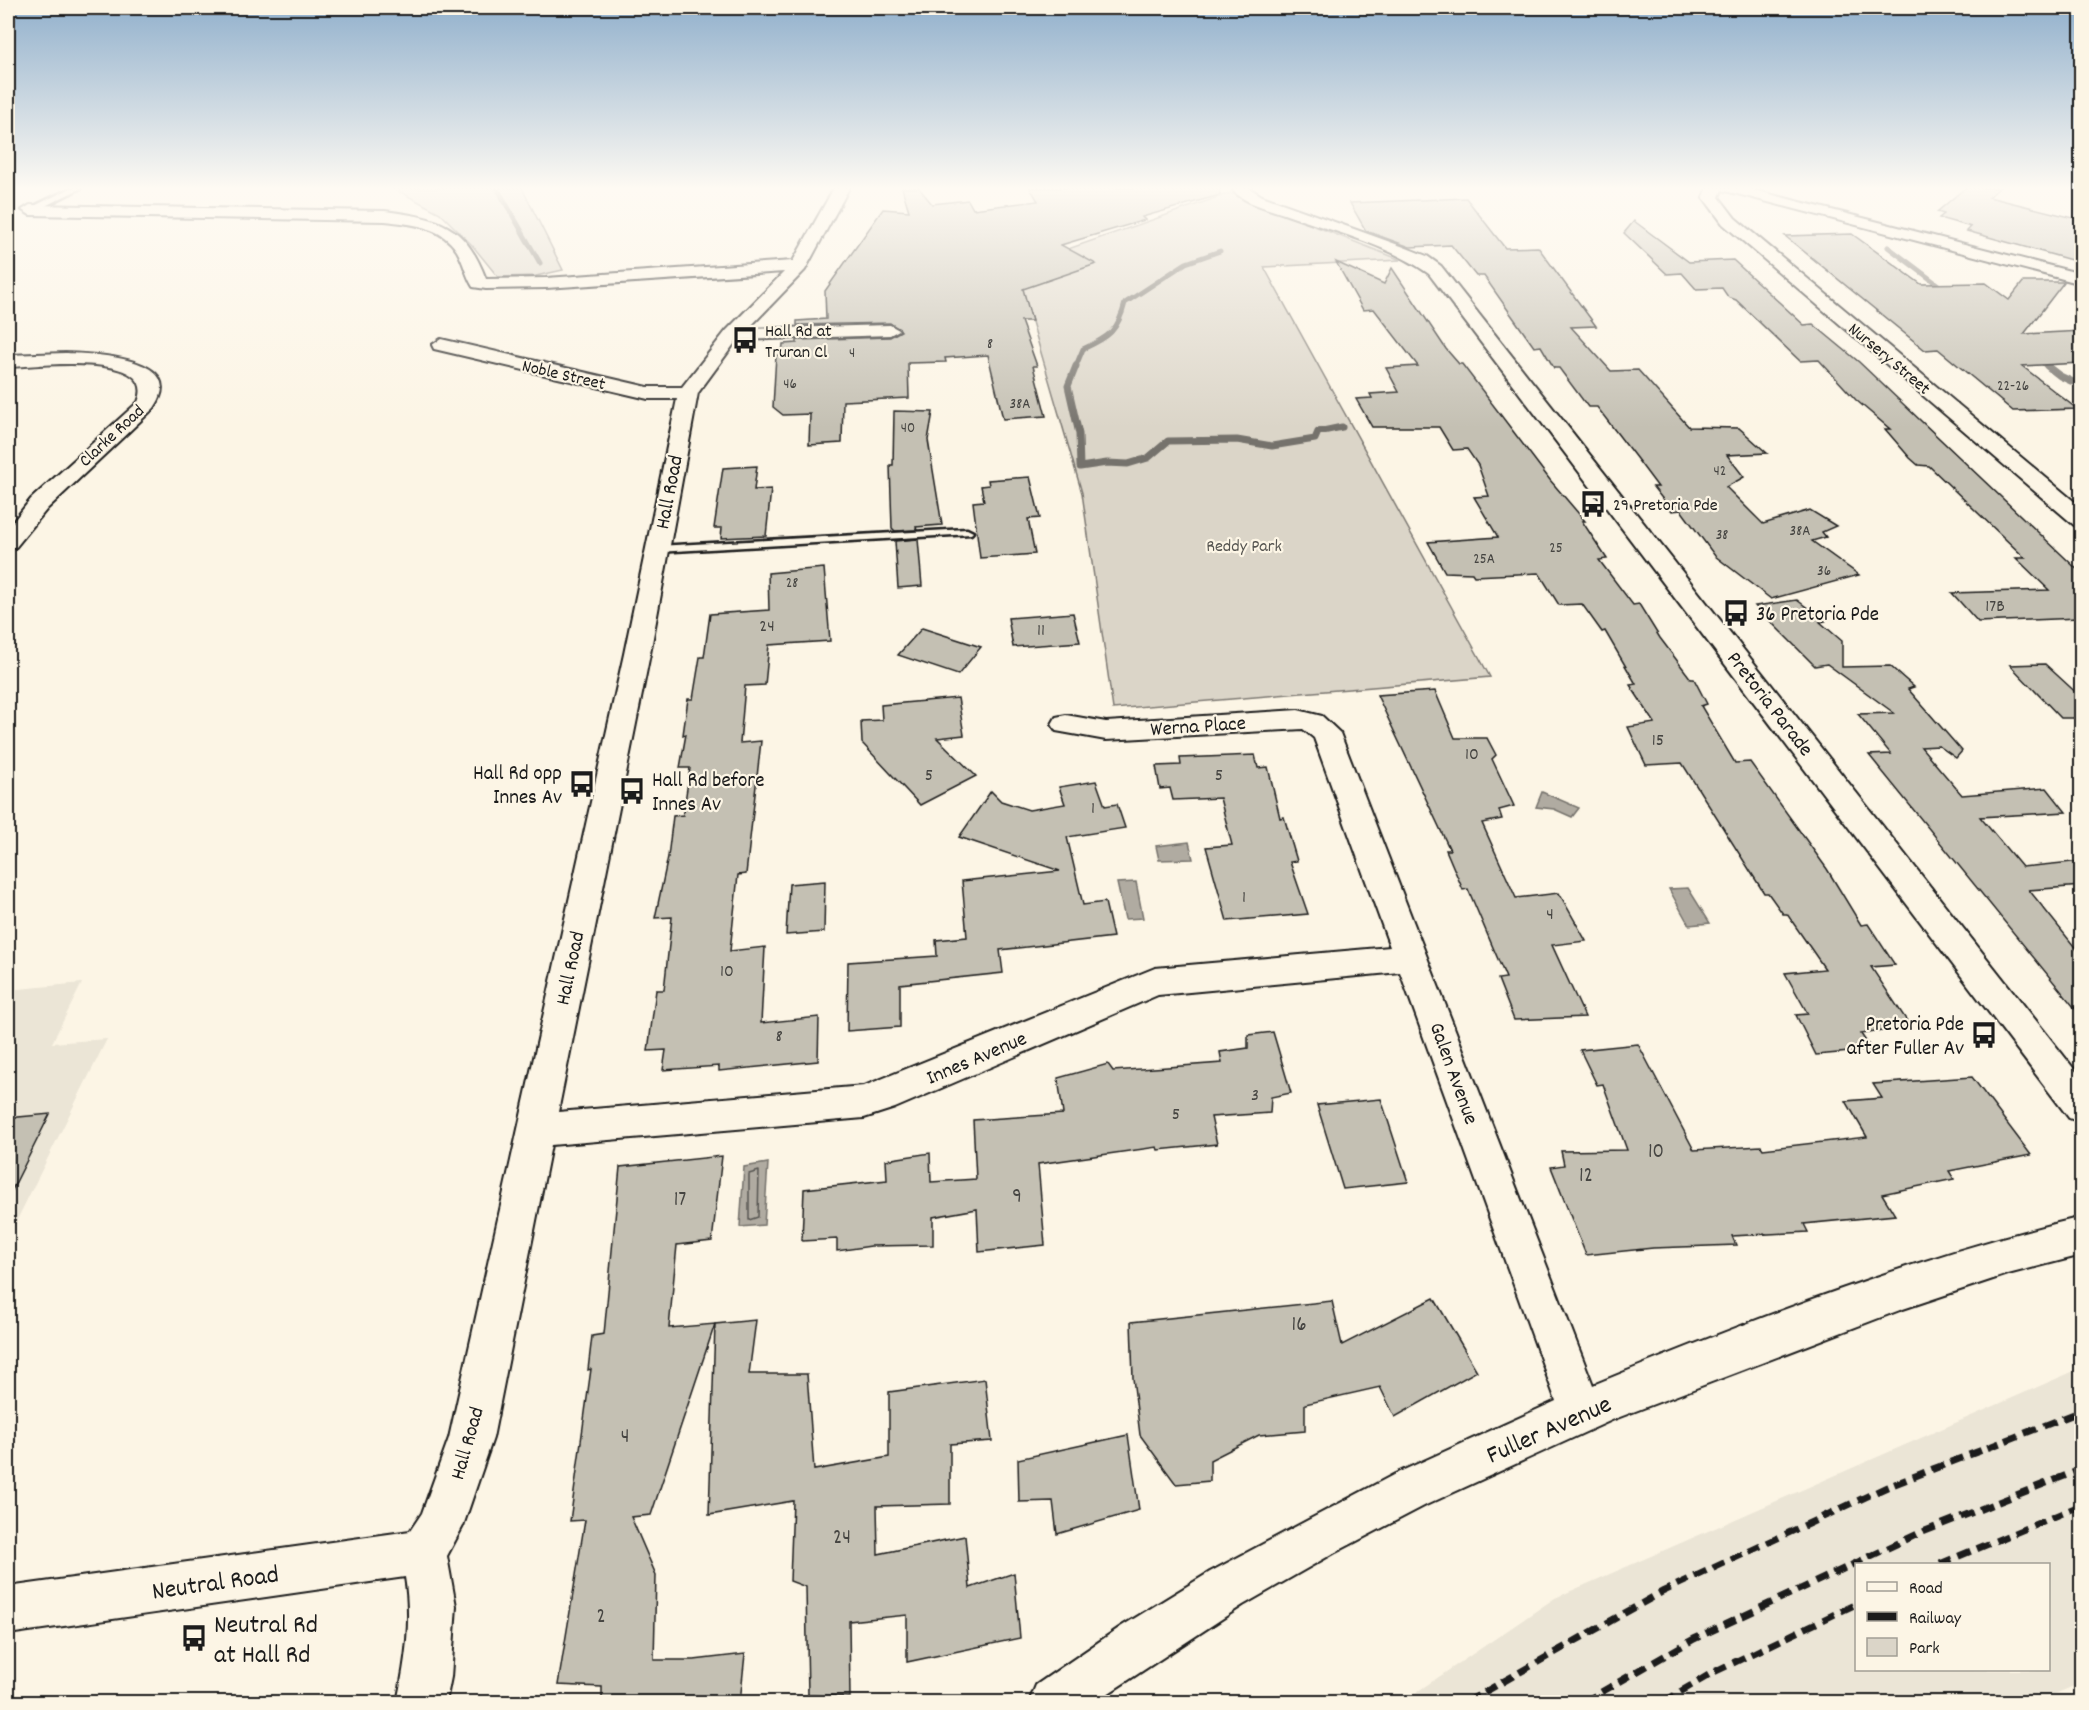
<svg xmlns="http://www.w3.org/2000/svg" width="2089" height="1710" font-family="Dekko,sans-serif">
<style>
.built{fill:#ebe5d6;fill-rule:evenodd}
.green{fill:#dbd5c8;stroke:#7c7872;stroke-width:1.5}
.water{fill:#b0aba1;stroke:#75726c;stroke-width:1.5}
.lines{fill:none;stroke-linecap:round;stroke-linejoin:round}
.shore{stroke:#575551;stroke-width:1.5}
.stream-far1{stroke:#75726c;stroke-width:5}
.stream{stroke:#75726c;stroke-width:7}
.building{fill:#c4c0b3;stroke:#1c1c1c;stroke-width:1.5}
.service-casing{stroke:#1c1c1c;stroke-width:5}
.minor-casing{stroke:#1c1c1c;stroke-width:4}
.service{fill:#fcf5e5;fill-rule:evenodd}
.minor{fill:#fcf5e5;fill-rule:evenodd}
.rail{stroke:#1c1c1c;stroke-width:7;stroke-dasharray:13 7;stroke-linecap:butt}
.labels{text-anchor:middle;stroke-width:4.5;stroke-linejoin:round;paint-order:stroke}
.far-number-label{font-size:15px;fill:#464542}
.far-poi-label{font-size:18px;fill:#1c1c1c;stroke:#fcf5e5;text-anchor:start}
.far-street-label{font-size:18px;fill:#1c1c1c;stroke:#fcf5e5}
.far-park-label{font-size:18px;fill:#555450;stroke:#fcf5e5}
.number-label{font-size:18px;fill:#464542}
.street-label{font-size:21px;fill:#1c1c1c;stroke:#fcf5e5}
.poi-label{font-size:21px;fill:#1c1c1c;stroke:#fcf5e5;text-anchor:start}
.near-number-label{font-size:21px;fill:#464542}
.near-street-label{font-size:26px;fill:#1c1c1c;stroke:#fcf5e5}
.near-poi-label{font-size:26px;fill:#1c1c1c;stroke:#fcf5e5;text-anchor:start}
</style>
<rect width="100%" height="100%" fill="#fcf5e5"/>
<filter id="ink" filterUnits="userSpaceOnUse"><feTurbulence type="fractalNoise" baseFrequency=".0167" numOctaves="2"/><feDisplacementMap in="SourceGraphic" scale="12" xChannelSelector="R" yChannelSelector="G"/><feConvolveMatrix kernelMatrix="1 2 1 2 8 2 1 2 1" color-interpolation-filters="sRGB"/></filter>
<g filter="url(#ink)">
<g class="built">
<polygon points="82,983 52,1043 107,1039 8,1238 8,990"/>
<path d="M 2081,1368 L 2081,1683 L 2036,1702 L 1402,1702 L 1555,1598 ZM 1856,1564 L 2048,1564 L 2048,1670 L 1856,1670 Z"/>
</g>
<g class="green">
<polygon points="393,188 522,188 563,270 536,276 498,277 472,245 440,213"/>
<polygon points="1230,193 1401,260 1264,267 1490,677 1113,709 1082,493 1016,267"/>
</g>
<g class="water">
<polygon points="1542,792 1579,808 1572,817 1554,809 1536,807"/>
<polygon points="1189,842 1193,859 1159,860 1156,846"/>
<polygon points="1136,882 1143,918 1125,919 1117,883"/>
<polygon points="1688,888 1710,923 1689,925 1669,889"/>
<polygon points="768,1163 764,1225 740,1227 744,1167"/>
</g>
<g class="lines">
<polygon class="shore" points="759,1171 758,1217 749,1220 749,1174"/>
<g class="stream-far1">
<polyline points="497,188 540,263"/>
<polyline points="1888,247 1945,290"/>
<polyline points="2035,357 2049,368"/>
<path d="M 1075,368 L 1083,349 C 1109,337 1118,331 1125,303 L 1186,263 L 1220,251"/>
</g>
<g class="stream">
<polyline points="1076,366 1068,386 1079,434 1080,467 1107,463 1128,464 1148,458 1168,441 1237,440 1272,446 1315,439 1318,432 1342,427"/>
<polyline points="2047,366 2060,376 2082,386"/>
</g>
</g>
<g class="building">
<polygon points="902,188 919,188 932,204 968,200 973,209 1038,201 1030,188 1219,188 1220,195 1142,217 1145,220 1061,245 1096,264 1023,289 1032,321 1021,321 1037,366 1033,366 1046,416 1003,419 988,355 945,358 946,362 908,363 909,398 843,401 842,443 809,445 810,414 783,415 773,407 776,355 782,355 783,344 797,343 797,340 890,337 901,331 890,323 797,325 797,321 826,319 825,291 883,209 909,211"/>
<polygon points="1965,188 1999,188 1989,197 2082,220 2082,263 1967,231 1971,227 1939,218 1944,214 1937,212"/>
<polygon points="1466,198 1505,248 1538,247 1596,326 1571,327 1611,371 1638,370 1689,427 1739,428 1767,453 1727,455 1744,477 1726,487 1763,524 1810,510 1836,526 1822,532 1826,537 1812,541 1859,575 1771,599 1715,556 1681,510 1672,511 1653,487 1658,487 1640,463 1597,407 1588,407 1559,368 1554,368 1541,346 1534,347 1484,276 1476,276 1451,245 1410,247 1366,231 1350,203"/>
<polygon points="1634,221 1689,262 1733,260 1804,325 1813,324 1859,362 2082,574 2082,620 2079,618 1978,622 1952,593 2049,590 2016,558 2025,558 1929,466 1918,465 1910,458 1885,429 1890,429 1856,400 1819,360 1800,361 1736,300 1728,297 1722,288 1696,289 1682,273 1667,274 1624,233"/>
<polygon points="1852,234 1921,284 1986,283 2009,300 2023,282 2064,282 2024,334 2082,331 2082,363 2022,366 2077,409 2013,411 1938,349 1925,350 1785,236"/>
<polygon points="1336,262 1384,284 1392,268 1446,349 1459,364 1462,364 1550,480 1585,521 1582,521 1607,559 1599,560 1633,605 1639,604 1660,638 1691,679 1694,679 1707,704 1701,706 1735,763 1750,762 1827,869 1861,925 1868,924 1895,965 1871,967 1911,1027 1861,1034 1872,1050 1816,1055 1796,1015 1808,1014 1785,973 1825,969 1787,914 1783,914 1768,893 1764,893 1682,763 1646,765 1628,727 1655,723 1630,685 1636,684 1605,631 1602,632 1582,604 1559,605 1539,573 1474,576 1472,573 1445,572 1428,542 1498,537 1474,497 1489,496 1478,465 1467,449 1453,450 1439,427 1372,427 1356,399 1372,398 1370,394 1399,392 1386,368 1418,366 1374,309 1363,310"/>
<polygon points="894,411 933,412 928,440 942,525 916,527 917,530 895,531 892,528 890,465 893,465"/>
<polygon points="757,466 754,490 771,489 766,536 721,538 722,528 714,528 723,468"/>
<polygon points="1030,477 1040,518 1028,519 1035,554 980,558 973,502 984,501 981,486 989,485 988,480"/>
<polygon points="918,539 922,586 898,588 895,541"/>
<polygon points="824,568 830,641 769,645 765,685 745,686 740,743 761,741 746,874 738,875 730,951 765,947 761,1023 819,1017 818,1061 719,1071 719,1066 663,1070 666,1050 648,1051 656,990 664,990 672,917 655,918 668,857 673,816 683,815 690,768 680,768 686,734 683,735 688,699 693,699 700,657 704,657 710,614 769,610 768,573"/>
<polygon points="1797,600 1825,621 1820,622 1842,641 1842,667 1890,666 1914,687 1908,689 1962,751 1956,758 1939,746 1921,747 1962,795 2047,788 2066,812 1980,817 2022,867 2082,861 2082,886 2029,890 2082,956 2082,1017 1869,755 1891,754 1858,714 1894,713 1827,664 1815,666 1755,606"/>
<polygon points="1073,613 1080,642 1013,647 1008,618"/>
<polygon points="922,628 981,647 958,675 898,655"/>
<polygon points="2045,664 2082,698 2082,718 2061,718 2010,665"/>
<polygon points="1435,691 1455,738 1487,738 1496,755 1492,759 1514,806 1499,810 1502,819 1482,823 1516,898 1559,893 1586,941 1552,945 1585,1017 1514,1020 1498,979 1506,978 1468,889 1463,890 1446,850 1450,850 1377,695"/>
<polygon points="958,698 964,735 937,738 976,776 920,805 862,743 861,721 882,720 881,705"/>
<polygon points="1255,755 1258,768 1268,767 1280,818 1284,817 1297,861 1290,862 1308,914 1227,921 1206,847 1232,845 1220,798 1173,800 1170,788 1160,789 1156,766 1181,765 1180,758"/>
<polygon points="1096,781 1105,806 1117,804 1125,828 1067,837 1083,905 1105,902 1113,937 1000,950 1003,973 900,984 900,1027 847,1031 848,962 937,956 936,940 967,937 962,881 1060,871 959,837 991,791 1001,801 1029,810 1065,804 1059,787"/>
<polygon points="825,881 824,932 786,935 789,884"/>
<polygon points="1273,1032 1291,1093 1271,1097 1270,1113 1211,1117 1217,1144 1158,1150 1157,1147 1038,1164 1045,1245 979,1252 977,1209 933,1217 933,1245 871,1246 837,1251 837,1239 802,1241 804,1189 887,1180 886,1160 930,1153 931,1182 976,1179 973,1120 1063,1114 1058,1078 1108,1064 1113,1071 1222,1063 1220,1052 1248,1048 1248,1035"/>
<polygon points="1638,1044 1694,1150 1761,1146 1763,1149 1867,1137 1846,1101 1882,1098 1873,1084 1972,1077 2031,1155 1949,1171 1954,1179 1882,1194 1895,1215 1804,1224 1808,1232 1732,1236 1736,1245 1653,1248 1586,1255 1551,1167 1564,1165 1561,1151 1627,1150 1603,1084 1597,1085 1580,1050"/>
<polygon points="1381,1099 1408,1182 1343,1189 1317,1105"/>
<polygon points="50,1114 8,1198 8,1118"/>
<polygon points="722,1156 712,1241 677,1245 669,1328 715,1324 651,1515 631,1517 656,1575 654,1660 694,1660 745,1654 740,1702 602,1702 602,1687 558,1685 585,1520 570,1521 591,1369 588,1370 592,1336 604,1334 620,1167"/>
<polygon points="1434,1298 1477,1371 1395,1417 1380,1387 1305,1404 1305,1431 1259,1435 1210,1460 1210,1481 1176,1484 1140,1435 1133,1378 1131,1322 1332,1301 1342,1345"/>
<polygon points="756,1320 749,1374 807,1374 814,1470 889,1457 889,1392 985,1379 992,1441 950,1444 950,1504 877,1506 878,1554 965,1536 970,1588 1014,1573 1020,1638 907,1662 907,1615 849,1621 850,1697 808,1695 806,1587 790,1581 793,1501 709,1515 715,1324"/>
<polygon points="1128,1435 1139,1510 1057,1534 1053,1501 1019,1502 1018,1459"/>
</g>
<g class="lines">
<defs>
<g id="service">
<polygon points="71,188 81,188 33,212 26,210"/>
<polygon points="967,529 973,532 971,534 657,552 651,549 657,546"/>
</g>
<g id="minor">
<path d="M 834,188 L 849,188 L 805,270 L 748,329 L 890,325 L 899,330 L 890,335 L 737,340 L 698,393 L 650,654 L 558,1112 L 864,1086 L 1155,968 L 1390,947 L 1314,738 L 1303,729 L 1106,740 L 1056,731 L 1052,724 L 1056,717 L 1066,715 L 1106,722 L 1298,710 L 1322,716 L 1340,733 L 1593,1385 C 1751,1320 1914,1257 2082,1217 L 2082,1255 L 2008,1274 L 1900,1310 L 1612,1420 L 1426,1505 L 1334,1553 L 1243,1605 L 1095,1702 L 1029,1702 L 1036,1685 L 1122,1626 L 1210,1572 L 1395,1474 L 1556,1401 L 1400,972 L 1158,995 L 895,1108 L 864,1118 L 551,1145 L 493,1438 L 463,1526 L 447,1556 L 456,1606 L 451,1677 L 446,1702 L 397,1702 C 406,1661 412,1619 405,1577 L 8,1634 L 8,1587 L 410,1531 L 422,1513 L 449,1438 L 624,654 L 677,399 L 648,399 L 434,349 L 432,345 L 441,339 L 648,387 L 682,387 L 726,331 L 784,272 L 546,288 L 486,289 L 473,287 C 466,276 464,263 457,251 C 442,226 411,224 385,221 L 30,215 L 22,210 L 30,205 L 385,211 C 439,218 465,224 486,279 L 546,278 L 793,261 Z"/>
<path d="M 1231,188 L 1249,188 L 1262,196 L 1404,247 L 1427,256 L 1441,266 L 2082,1079 L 2082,1123 L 2069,1118 L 1429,274 C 1388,244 1331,231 1284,214 C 1267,208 1242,203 1231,188 Z"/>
<polygon points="1707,188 1746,188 2082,274 2082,284 1722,190 1719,197 1735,218 2082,508 2082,527 2074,525 1723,224 1703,197"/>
<path d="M 65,353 C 93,354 190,357 154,408 L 47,509 L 16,547 L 8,549 L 8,528 L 31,499 L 138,402 C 160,350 34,366 8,367 L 8,355 Z"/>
</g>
</defs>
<use href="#service" class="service-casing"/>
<use href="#minor" class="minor-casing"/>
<use href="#service" class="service"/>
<use href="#minor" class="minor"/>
<g class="rail">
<polyline points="1940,1564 2082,1505"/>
<polyline points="1467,1702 1662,1592 1887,1487 2082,1411"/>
<polyline points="1584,1702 1694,1639 1920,1533 2082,1469"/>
<polyline points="1663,1702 1714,1672 1856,1604"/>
</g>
</g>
</g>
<linearGradient id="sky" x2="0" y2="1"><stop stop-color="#91b0cc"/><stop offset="0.44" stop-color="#fefaf3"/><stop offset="1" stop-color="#fefaf3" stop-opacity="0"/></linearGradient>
<rect width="2089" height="428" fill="url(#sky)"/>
<defs>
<symbol id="bus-bare" viewBox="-9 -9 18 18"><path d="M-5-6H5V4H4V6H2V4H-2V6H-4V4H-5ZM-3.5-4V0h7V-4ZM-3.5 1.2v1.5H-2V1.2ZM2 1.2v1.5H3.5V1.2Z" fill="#1c1c1c" stroke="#fcf5e5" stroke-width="2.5" paint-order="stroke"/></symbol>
</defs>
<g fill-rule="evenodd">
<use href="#bus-bare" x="726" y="321" width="38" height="38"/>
<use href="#bus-bare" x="1574" y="485" width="38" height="38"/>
<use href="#bus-bare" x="1717" y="594" width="38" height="38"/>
<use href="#bus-bare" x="563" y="765" width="38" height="38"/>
<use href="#bus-bare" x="613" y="772" width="38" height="38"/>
<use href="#bus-bare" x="1965" y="1016" width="38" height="38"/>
<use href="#bus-bare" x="175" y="1619" width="38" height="38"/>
</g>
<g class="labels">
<g class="far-number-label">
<text x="990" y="348">8</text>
<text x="852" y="357">4</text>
<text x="790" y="388">46</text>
<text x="2013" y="390">22-26</text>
<text x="1020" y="408">38A</text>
<text x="908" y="432">40</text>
<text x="1720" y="475">42</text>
<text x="1800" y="535">38A</text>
<text x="1722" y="539">38</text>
<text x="1556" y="552">25</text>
<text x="1484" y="563">25A</text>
<text x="1824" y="575">36</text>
<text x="792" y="587">28</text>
</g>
<g class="far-poi-label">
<text x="765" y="336">Hall Rd at<tspan x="765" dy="21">Truran Cl</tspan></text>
<text x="1613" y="510">29 Pretoria Pde</text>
</g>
<g class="far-street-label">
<text transform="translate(1890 358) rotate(40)" y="6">Nursery Street</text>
<text transform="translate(564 374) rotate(13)" y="6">Noble Street</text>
<text transform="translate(111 435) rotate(-43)" y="6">Clarke Road</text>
</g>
<g class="far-park-label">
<text x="1244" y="551">Reddy Park</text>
</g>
<g class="number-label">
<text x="1995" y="611">17B</text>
<text x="767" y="631">24</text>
<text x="1041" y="635">11</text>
<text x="1658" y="745">15</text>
<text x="1472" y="759">10</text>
<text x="929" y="780">5</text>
<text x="1219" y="780">5</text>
<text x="1093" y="813">1</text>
<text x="1244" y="902">1</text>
<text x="1550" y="919">4</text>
<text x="727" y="976">10</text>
<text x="779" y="1041">8</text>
<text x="1255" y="1100">3</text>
<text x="1176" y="1119">5</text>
</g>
<g class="street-label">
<text transform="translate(668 492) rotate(-79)" y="7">Hall Road</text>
<text transform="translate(1771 703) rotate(52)" y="7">Pretoria Parade</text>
<text transform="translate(1198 725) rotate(-4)" y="7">Werna Place</text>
<text transform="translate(569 968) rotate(-78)" y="7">Hall Road</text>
<text transform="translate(976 1057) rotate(-23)" y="7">Innes Avenue</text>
<text transform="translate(1455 1073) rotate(70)" y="7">Galen Avenue</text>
<text transform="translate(466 1443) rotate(-74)" y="7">Hall Road</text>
</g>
<g class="poi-label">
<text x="1756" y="620">36 Pretoria Pde</text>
<text x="562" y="779" text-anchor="end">Hall Rd opp<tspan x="562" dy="24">Innes Av</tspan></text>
<text x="652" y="786">Hall Rd before<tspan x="652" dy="24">Innes Av</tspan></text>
<text x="1964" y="1030" text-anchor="end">Pretoria Pde<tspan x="1964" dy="24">after Fuller Av</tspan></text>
</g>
<g class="near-number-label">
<text x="1656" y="1157">10</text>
<text x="1586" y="1181">12</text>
<text x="1017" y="1202">9</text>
<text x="680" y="1205">17</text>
<text x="1299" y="1330">16</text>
<text x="625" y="1442">4</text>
<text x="842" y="1543">24</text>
<text x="601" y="1622">2</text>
</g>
<g class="near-street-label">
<text transform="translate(1548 1428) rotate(-24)" y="9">Fuller Avenue</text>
<text transform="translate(215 1581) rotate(-8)" y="9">Neutral Road</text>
</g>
<g class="near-poi-label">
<text x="214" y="1632">Neutral Rd<tspan x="214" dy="30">at Hall Rd</tspan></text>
</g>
</g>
<rect width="2089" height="1710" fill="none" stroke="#fcf5e5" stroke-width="30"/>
<rect x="15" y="15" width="2059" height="1680" fill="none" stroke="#1c1c1c" stroke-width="2" filter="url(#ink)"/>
<rect x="1855" y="1563" width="195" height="108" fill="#fcf5e5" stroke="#a29e95" stroke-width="1.5"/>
<rect x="1867" y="1582" width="30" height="9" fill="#fcf5e5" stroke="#a29e95" stroke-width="1.5"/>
<text x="1909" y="1593" font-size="18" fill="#1c1c1c">Road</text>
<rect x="1867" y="1612" width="30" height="9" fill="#1c1c1c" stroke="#a29e95" stroke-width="1.5"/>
<text x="1909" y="1623" font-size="18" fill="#1c1c1c">Railway</text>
<rect x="1867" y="1638" width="30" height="18" fill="#dbd5c8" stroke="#a29e95" stroke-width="1.5"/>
<text x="1909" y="1653" font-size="18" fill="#1c1c1c">Park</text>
</svg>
